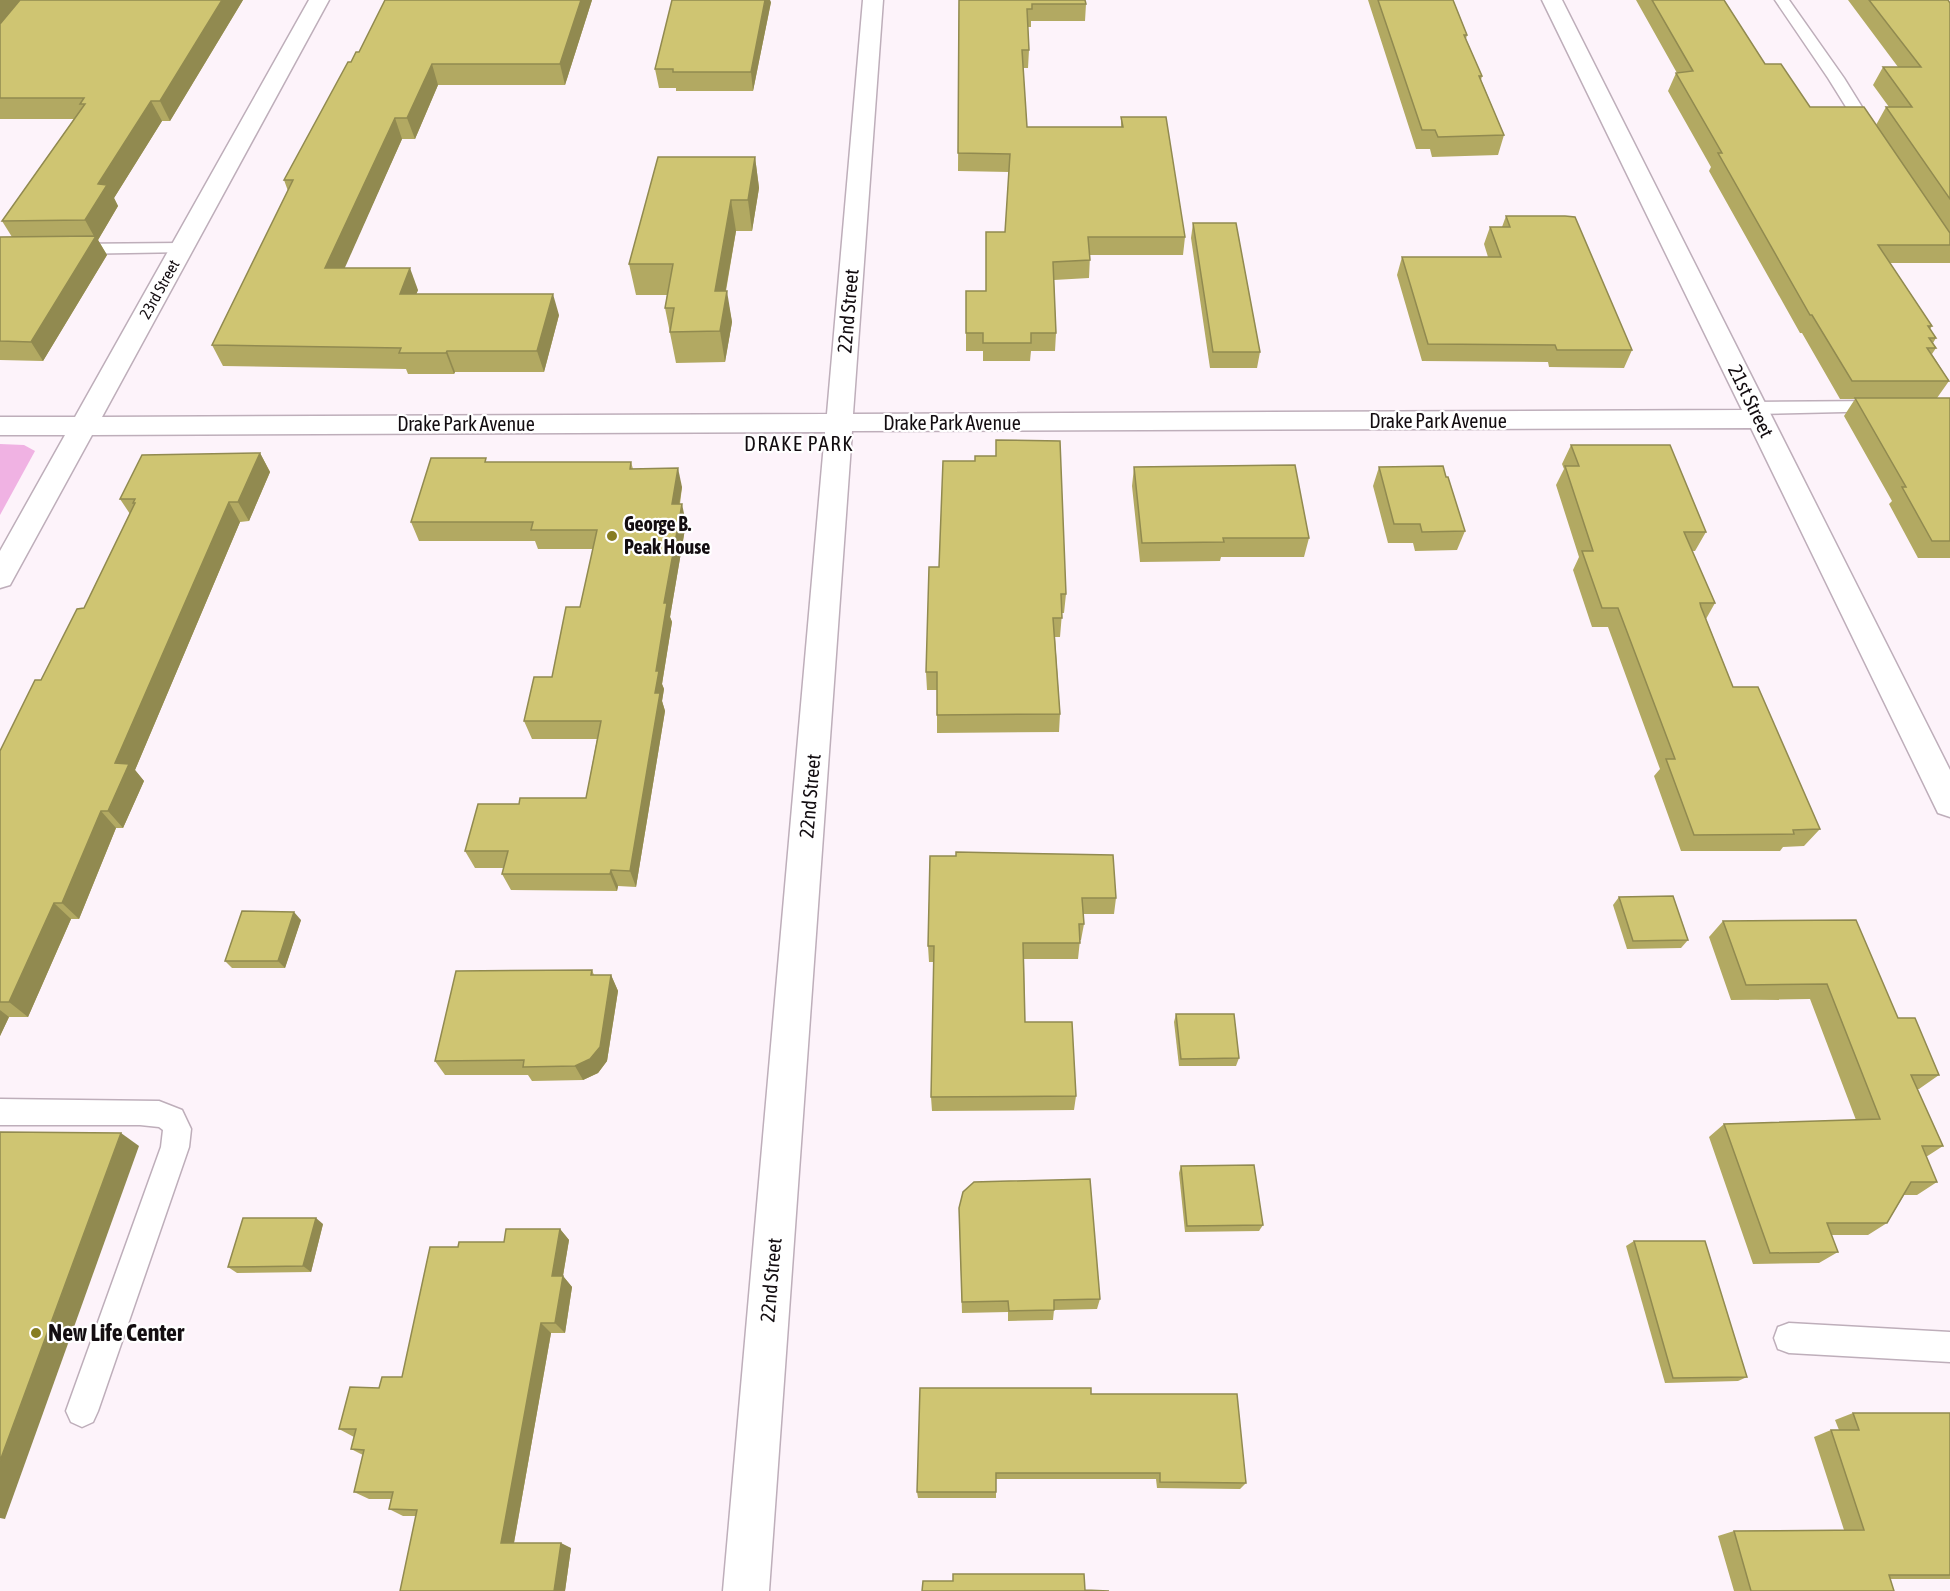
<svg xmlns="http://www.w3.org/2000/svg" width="1950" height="1591" font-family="'Asap Condensed',sans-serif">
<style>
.green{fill:#f0b2e3}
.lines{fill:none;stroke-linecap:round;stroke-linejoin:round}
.service-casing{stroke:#beaeba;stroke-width:3}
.minor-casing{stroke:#beaeba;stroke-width:3}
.service{fill:#fff;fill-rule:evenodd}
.minor{fill:#fff;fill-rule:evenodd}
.wall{fill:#b2a962}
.shaded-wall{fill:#918a50}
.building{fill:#cfc572;stroke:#918a50;stroke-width:1.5}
.poi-dot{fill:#877d23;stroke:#fff;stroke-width:2}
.labels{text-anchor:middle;stroke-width:4.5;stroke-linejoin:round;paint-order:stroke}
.far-street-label{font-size:16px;fill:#130d11;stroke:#fff}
.street-label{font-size:20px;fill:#130d11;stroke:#fff}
.poi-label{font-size:20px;font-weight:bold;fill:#130d11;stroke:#fff;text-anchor:start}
.neighbourhood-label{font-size:21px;letter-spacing:1.5px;fill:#130d11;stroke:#fff}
.near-poi-label{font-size:24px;font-weight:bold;fill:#130d11;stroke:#fff;text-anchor:start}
</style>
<rect width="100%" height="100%" fill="#fdf3fa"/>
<polygon class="green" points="0,444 24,445 35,451 0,515"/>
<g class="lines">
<defs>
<g id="service">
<polygon points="1775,0 1789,0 1844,78 1880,136 1878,139 1866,139 1828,78"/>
<polygon points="182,243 188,244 191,248 188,252 70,254 64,253 61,249 64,245 70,244"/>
<polygon points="1881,401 1888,403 1891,407 1888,411 1754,414 1747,412 1744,408 1747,404 1754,402"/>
<polygon points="0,1099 159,1101 182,1110 191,1129 189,1147 98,1411 93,1422 82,1427 71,1422 66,1411 161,1147 163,1130 159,1127 140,1125 0,1125"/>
<polygon points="1789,1323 1950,1332 1950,1362 1789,1353 1778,1349 1774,1338 1778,1327"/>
</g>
<polygon id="minor" points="309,0 329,0 102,417 827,414 863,0 883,0 853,414 1742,410 1542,0 1562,0 1950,770 1950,817 1938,813 1751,428 852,431 769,1591 723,1591 825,432 92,435 10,585 0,588 0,551 65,435 0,435 0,417 75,417"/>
</defs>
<use href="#service" class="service-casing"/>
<use href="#minor" class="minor-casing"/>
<use href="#service" class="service"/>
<use href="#minor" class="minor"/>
</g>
<g class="wall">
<polygon points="0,0 243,0 170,121 162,121 114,198 118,206 98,240 107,255 43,361 0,360 0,237 12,237 2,221 74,119 0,119"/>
<polygon points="385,0 592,0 565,85 438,85 415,139 402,139 344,268 418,290 416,294 559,315 544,372 455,372 454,374 408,374 406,369 223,366 212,345 288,191 284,180 351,62 359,52"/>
<polygon points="959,0 1086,4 1085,21 1031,21 1031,27 1028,27 1029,50 1028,68 1023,68 1027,127 1121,127 1121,117 1185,237 1183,255 1090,255 1089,278 1054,280 1056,333 1055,351 1031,351 1030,361 983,361 983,351 966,351 966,291 986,291 1005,232 1009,172 958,171"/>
<polygon points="1368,0 1453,0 1467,35 1466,39 1482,76 1481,80 1504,135 1498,155 1432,157 1430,149 1416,149"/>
<polygon points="1636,0 1724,0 1765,64 1810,107 1876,125 1886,107 1889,107 1873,85 1883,67 1898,67 1848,0 1948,0 1950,3 1950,263 1890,263 1932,326 1930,329 1936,338 1933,343 1936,348 1932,354 1949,381 1937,398 1950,398 1950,558 1918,558 1889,504 1892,501 1844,416 1855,399 1840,399 1802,333 1800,333 1709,171 1711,167 1668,91 1676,73 1677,73"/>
<polygon points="771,2 753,91 676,91 676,88 659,88 655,69"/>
<polygon points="755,157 759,188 752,231 736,231 726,291 732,322 725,362 676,363 665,308 667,295 636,295 629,264"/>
<polygon points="1506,216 1632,350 1624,368 1549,367 1548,362 1422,361 1397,275 1402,257 1488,257 1484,244 1490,227 1502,227"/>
<polygon points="1193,223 1260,352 1257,368 1210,368 1191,238"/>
<polygon points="1571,445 1706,532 1695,551 1692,551 1715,603 1706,619 1733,687 1820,829 1804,846 1783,847 1780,851 1681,851 1654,776 1660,769 1608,627 1592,627 1573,570 1579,557 1556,485 1564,469 1562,464"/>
<polygon points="260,453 270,472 249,521 240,522 135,770 144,781 123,828 116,828 79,919 71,919 28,1017 9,1017 0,1036 0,751 84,608 130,514 120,499"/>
<polygon points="975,461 1066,594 1064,613 1062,613 1060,637 1055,637 1060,714 1059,732 937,733 937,690 927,690 926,672 939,567"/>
<polygon points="488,462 631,462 633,469 682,487 680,504 686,523 670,617 672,622 662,684 664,689 662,701 665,711 636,887 618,886 617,891 511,890 502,874 504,868 475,868 465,851 519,804 586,798 597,739 532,739 524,721 552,677 580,607 593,549 538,549 535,541 419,541 411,522"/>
<polygon points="1134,467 1309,538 1304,557 1221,557 1220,561 1140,562 1132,486"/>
<polygon points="1379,467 1446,477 1465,531 1457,550 1415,551 1413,543 1388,543 1373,486"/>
<polygon points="930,856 1116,898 1114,914 1083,914 1084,924 1081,940 1080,940 1078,959 1024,959 1025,1022 1076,1096 1074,1110 932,1111 931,1097 934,962 929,962 928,946"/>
<polygon points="1619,897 1688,940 1681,948 1627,949 1613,905"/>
<polygon points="301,920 285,968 232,968 225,961"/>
<polygon points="1723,921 1898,1018 1939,1075 1919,1089 1917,1089 1943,1146 1926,1157 1937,1182 1917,1195 1904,1195 1887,1223 1868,1235 1831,1235 1838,1252 1819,1263 1753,1264 1709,1137 1724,1124 1856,1120 1810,999 1731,1000 1709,937"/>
<polygon points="592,970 594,975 611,975 618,991 607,1061 598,1073 583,1080 532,1081 528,1075 445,1075 435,1061"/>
<polygon points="1176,1014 1239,1058 1236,1066 1179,1066 1174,1022"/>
<polygon points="1181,1166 1263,1225 1259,1231 1185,1232 1179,1173"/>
<polygon points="959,1208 1100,1299 1097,1309 1054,1310 1053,1320 1008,1321 1008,1312 962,1313"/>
<polygon points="323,1224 311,1272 237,1273 228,1267"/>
<polygon points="560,1229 569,1240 563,1276 572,1287 565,1333 551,1333 514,1543 571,1548 565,1591 400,1591 416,1516 403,1516 389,1509 391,1499 369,1499 354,1492 363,1455 351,1449 354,1437 339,1429 379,1388 402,1377 458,1247 504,1242"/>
<polygon points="1634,1241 1747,1377 1738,1381 1665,1383 1626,1246"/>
<polygon points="1091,1394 1246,1483 1240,1489 1157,1488 1156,1479 996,1479 996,1498 918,1498 917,1492"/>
<polygon points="1853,1413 1950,1413 1950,1579 1890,1579 1894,1591 1734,1591 1718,1536 1734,1531 1844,1530 1814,1437 1831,1430 1839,1430 1835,1420"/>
</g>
<g class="shaded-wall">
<polygon points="0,0 27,0 0,33"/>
<polygon points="222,0 243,0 170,121 160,101"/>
<polygon points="581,0 592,0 565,85 560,64"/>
<polygon points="765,0 770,0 771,2 753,91 751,72"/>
<polygon points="432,64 438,85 415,139 407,118"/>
<polygon points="151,101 162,121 114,198 118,206 98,240 107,255 43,361 31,342 95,238 85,220 98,184"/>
<polygon points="395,118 402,139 335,290 325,268"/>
<polygon points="755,157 759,188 752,231 748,200"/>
<polygon points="731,200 736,231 720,322 715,291"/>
<polygon points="410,268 418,290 408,315 400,294"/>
<polygon points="727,291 732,322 725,362 720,331"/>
<polygon points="553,294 559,315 544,372 537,351"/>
<polygon points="447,351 455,372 454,374 446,353"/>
<polygon points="260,453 270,472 249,521 238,502"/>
<polygon points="678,468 682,487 676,523 672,504"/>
<polygon points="229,502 240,522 135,770 144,781 123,828 108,811 115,763"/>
<polygon points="682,504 686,523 670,617 672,622 662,684 664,689 662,701 665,711 636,887 630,871 655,693 656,671 664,603"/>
<polygon points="101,811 116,828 79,919 62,903"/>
<polygon points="611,870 618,886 617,891 610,874"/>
<polygon points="54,903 71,919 28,1017 9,1002"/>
<polygon points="294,912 301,920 285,968 278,961"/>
<polygon points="611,975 618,991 607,1061 598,1073 583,1080 575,1066"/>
<polygon points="0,1010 9,1017 0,1036"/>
<polygon points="121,1133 139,1146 5,1519 0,1518 0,1461"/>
<polygon points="316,1218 323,1224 311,1272 303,1266"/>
<polygon points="560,1229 569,1240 561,1287 552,1276"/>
<polygon points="563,1276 572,1287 565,1333 555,1323"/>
<polygon points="541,1323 551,1333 513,1548 501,1543"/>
<polygon points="561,1543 571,1548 565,1591 554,1591"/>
</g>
<g class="building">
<polygon points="20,0 222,0 160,101 151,101 98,184 107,185 85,220 2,221 85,104 80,104 84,98 0,98 0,24"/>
<polygon points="385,0 581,0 560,64 432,64 407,118 395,118 325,268 410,268 400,294 553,294 537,351 447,351 446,353 399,353 401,348 212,345 293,180 284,180 348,62 351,62 356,52 359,52"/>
<polygon points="672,0 765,0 751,72 673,72 673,69 655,69"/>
<polygon points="959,0 1085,0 1086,4 1032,4 1032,9 1027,9 1029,50 1022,50 1027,127 1123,127 1121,117 1166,117 1185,237 1088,237 1090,260 1053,262 1056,333 1031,333 1031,343 983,343 983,333 966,333 966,291 986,291 986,232 1005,232 1010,154 958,153"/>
<polygon points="1378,0 1453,0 1467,35 1464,35 1482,76 1479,76 1504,135 1438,137 1435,130 1422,130"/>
<polygon points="1652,0 1724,0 1765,64 1781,64 1810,107 1864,107 1950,233 1950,245 1878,245 1932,326 1928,326 1936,338 1929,338 1936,348 1927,348 1949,381 1852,381 1812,315 1810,315 1718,153 1722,153 1676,73 1693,71"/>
<polygon points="1869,0 1948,0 1950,3 1950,199 1886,107 1912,107 1883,67 1921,67"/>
<polygon points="658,157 755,157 748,200 731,200 715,291 727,291 720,331 670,332 674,308 665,308 673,264 629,264"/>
<polygon points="1506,216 1565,216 1575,217 1632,350 1557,350 1555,345 1428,344 1402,257 1501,257 1490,227 1510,227"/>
<polygon points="1193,223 1236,223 1260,352 1213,352"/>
<polygon points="96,236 31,342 0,341 0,237"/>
<polygon points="1855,398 1950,398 1950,541 1932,541 1902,487 1906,487"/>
<polygon points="996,440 1060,441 1066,594 1061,594 1062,618 1053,618 1060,714 937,715 937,672 926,672 929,567 939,567 943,461 975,461 975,456 996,456"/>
<polygon points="1571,445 1670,445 1706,532 1684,532 1715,603 1700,603 1701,607 1733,687 1758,687 1820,829 1793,830 1794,834 1694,835 1666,759 1675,759 1618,608 1602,608 1582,551 1593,551 1565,466 1579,466"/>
<polygon points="260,453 238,502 229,502 115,763 129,764 108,811 101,811 62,903 54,903 9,1002 0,1002 0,751 35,680 41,680 77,609 84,608 135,503 133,503 135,499 120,499 142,455"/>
<polygon points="431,458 486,458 485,462 631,462 630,469 678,468 672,504 682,504 664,603 667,603 656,671 659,671 655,693 660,693 630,871 611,870 610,874 502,874 508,851 465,851 478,804 519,804 520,798 586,798 601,721 524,721 534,677 552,677 566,607 580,607 597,530 531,530 533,522 411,522"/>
<polygon points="1295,465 1309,538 1223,538 1224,542 1142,543 1134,467"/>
<polygon points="1443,466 1446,477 1448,477 1465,531 1422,532 1420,524 1394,524 1379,467"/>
<polygon points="956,852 1113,855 1116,898 1082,898 1084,924 1079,924 1080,943 1023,943 1025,1022 1072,1022 1076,1096 931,1097 934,946 928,946 930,856 956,856"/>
<polygon points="1673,896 1688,940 1633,941 1619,897"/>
<polygon points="242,911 294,912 278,961 225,961"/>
<polygon points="1856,920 1898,1018 1915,1018 1939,1075 1911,1075 1943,1146 1922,1146 1937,1182 1911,1182 1887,1223 1827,1223 1838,1252 1770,1253 1724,1124 1880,1119 1827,984 1746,985 1723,921"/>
<polygon points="592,970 591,975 611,975 600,1047 590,1059 575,1066 523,1067 524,1060 435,1061 456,971"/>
<polygon points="1176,1014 1234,1014 1239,1058 1181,1059"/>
<polygon points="0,1132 121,1133 0,1461"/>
<polygon points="1254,1165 1263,1225 1187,1226 1181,1166"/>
<polygon points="1090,1179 1100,1299 1054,1300 1054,1310 1009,1311 1008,1301 962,1302 959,1208 963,1192 974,1182"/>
<polygon points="243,1218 316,1218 303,1266 228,1267"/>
<polygon points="506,1229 560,1229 552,1276 563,1276 555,1323 541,1323 501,1543 561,1543 554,1591 400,1591 417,1510 389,1509 393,1492 354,1492 364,1450 351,1449 356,1429 339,1429 350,1387 379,1388 382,1377 402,1377 430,1247 458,1247 459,1242 504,1242"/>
<polygon points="1634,1241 1705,1241 1747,1377 1673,1378"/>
<polygon points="920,1388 1091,1388 1091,1394 1237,1394 1246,1483 1160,1482 1160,1473 996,1473 996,1492 917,1492"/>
<polygon points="1853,1413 1950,1413 1950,1575 1889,1575 1894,1591 1751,1591 1734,1531 1864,1530 1831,1430 1859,1430"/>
<polygon points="953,1574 1084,1574 1085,1590 1109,1591 922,1591 923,1581 953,1581"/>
</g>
<g class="poi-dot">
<circle cx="612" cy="536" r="6"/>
<circle cx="36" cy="1333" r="6"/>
</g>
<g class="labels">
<g class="far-street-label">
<text transform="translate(159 289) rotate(-61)" y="6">23rd Street</text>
</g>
<g class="street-label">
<text transform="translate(848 311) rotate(-85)" y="7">22nd Street</text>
<text transform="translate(1751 401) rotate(64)" y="7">21st Street</text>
<text x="1438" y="428">Drake Park Avenue</text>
<text x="952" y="430">Drake Park Avenue</text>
<text x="466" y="431">Drake Park Avenue</text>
<text transform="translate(810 796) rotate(-85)" y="7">22nd Street</text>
<text transform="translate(771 1280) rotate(-85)" y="7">22nd Street</text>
</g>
<g class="poi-label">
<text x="624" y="531">George B.<tspan x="624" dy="23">Peak House</tspan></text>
</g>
<g class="neighbourhood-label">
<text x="799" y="451">DRAKE PARK</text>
</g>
<g class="near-poi-label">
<text x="48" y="1341">New Life Center</text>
</g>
</g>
</svg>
